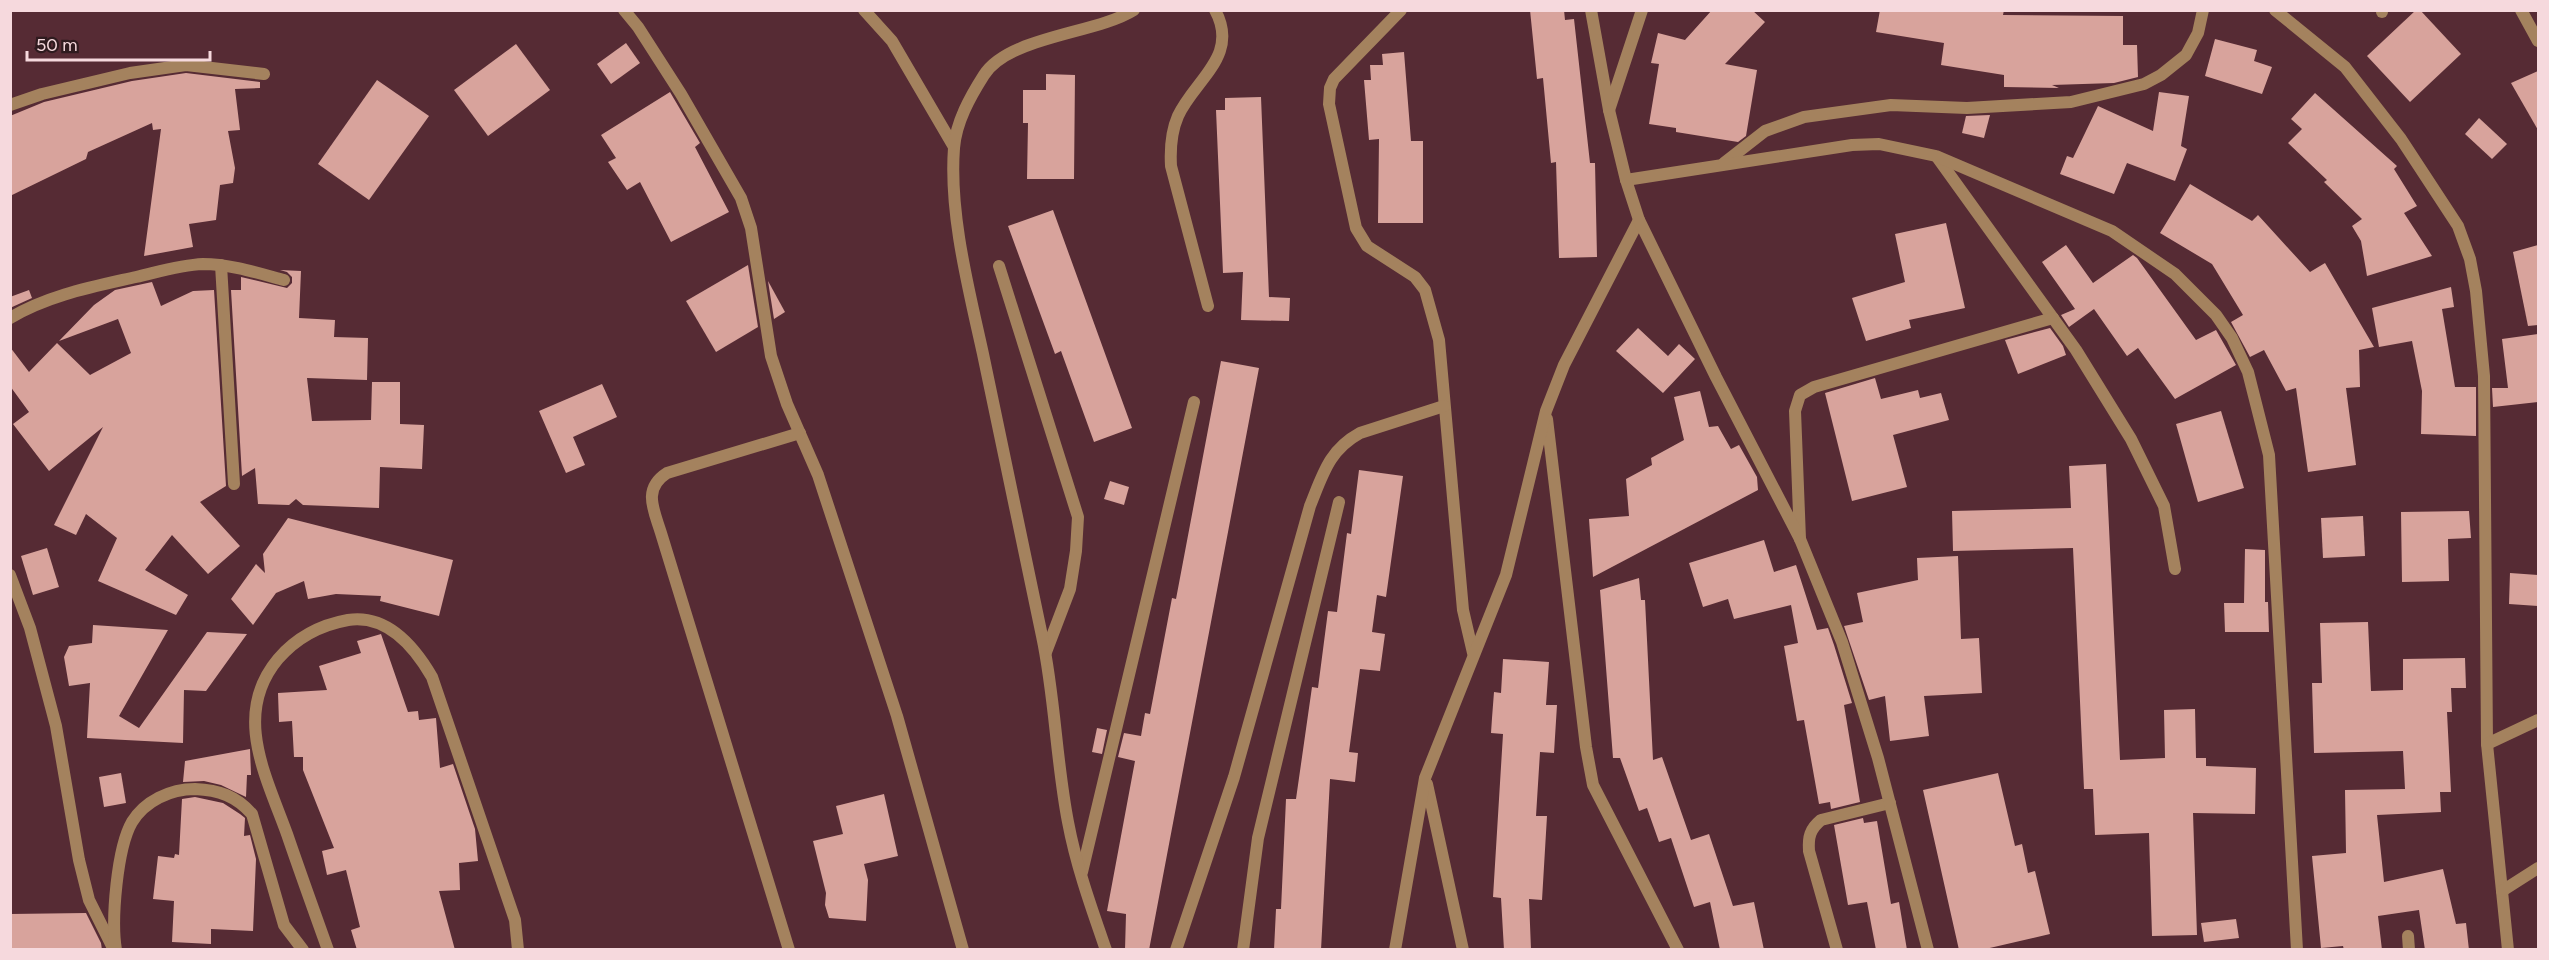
<svg xmlns="http://www.w3.org/2000/svg" width="2549" height="960" font-family="Figtree,sans-serif">
<style>
.building{fill:#d8a39c}
.lines{fill:none;stroke-linecap:round;stroke-linejoin:round}
.minor{stroke:#a4825e;stroke-width:12}
.tertiary{stroke:#a4825e;stroke-width:12}
</style>
<rect width="100%" height="100%" fill="#562b34"/>
<g class="building">
<polygon points="1530,10 1564,10 1565,20 1574,19 1590,163 1595,163 1597,257 1559,258 1556,162 1551,163 1543,78 1537,79"/>
<polygon points="1712,10 1752,10 1765,22 1725,64 1757,70 1746,136 1738,142 1676,132 1676,128 1649,124 1659,64 1651,63 1658,33 1685,40"/>
<polygon points="1880,10 2004,10 2003,15 2123,16 2123,45 2137,45 2138,77 2114,83 2052,85 2059,88 2004,87 2004,75 1941,65 1944,43 1876,32"/>
<polygon points="2416,10 2420,10 2461,54 2410,102 2367,56"/>
<polygon points="2215,39 2257,50 2254,61 2272,67 2262,94 2205,76"/>
<polygon points="626,43 640,63 611,84 597,64"/>
<polygon points="516,44 550,90 488,136 454,90"/>
<polygon points="1404,52 1411,141 1423,141 1423,223 1378,223 1379,139 1369,140 1364,80 1371,80 1370,65 1383,65 1382,54"/>
<polygon points="2538,71 2538,130 2511,83"/>
<polygon points="186,73 260,82 260,88 235,89 240,130 228,131 235,168 233,183 220,185 216,220 189,224 193,247 144,256 161,129 153,130 152,123 88,152 86,159 10,196 10,116 44,102 132,81"/>
<polygon points="1046,74 1075,75 1074,179 1027,179 1028,123 1023,123 1023,90 1046,90"/>
<polygon points="377,80 429,116 369,200 318,164"/>
<polygon points="670,92 700,143 695,147 729,212 671,242 640,182 627,190 608,162 616,158 601,135"/>
<polygon points="2159,92 2189,96 2181,146 2187,149 2175,181 2127,163 2114,194 2060,174 2067,156 2073,158 2098,106 2153,131"/>
<polygon points="2315,93 2397,166 2394,169 2417,206 2404,213 2432,256 2367,276 2361,241 2352,226 2362,219 2324,182 2327,180 2288,143 2302,129 2291,119"/>
<polygon points="1261,97 1269,297 1290,298 1289,321 1241,320 1243,272 1223,273 1216,110 1225,110 1225,98"/>
<polygon points="1990,115 1984,138 1962,133 1966,116"/>
<polygon points="2479,118 2507,144 2492,159 2465,134"/>
<polygon points="2190,184 2252,221 2258,215 2310,272 2325,263 2374,347 2359,350 2360,387 2346,388 2356,465 2308,472 2296,388 2286,391 2264,350 2250,357 2231,322 2243,315 2212,264 2160,233"/>
<polygon points="1053,210 1132,428 1094,442 1061,351 1055,354 1008,226"/>
<polygon points="1946,223 1965,308 1909,320 1911,328 1866,341 1852,298 1905,282 1895,234"/>
<polygon points="2066,245 2093,283 2133,255 2137,258 2196,340 2216,330 2236,365 2175,399 2138,348 2127,356 2094,309 2069,327 2061,315 2075,309 2042,262"/>
<polygon points="2538,245 2538,325 2528,326 2513,252"/>
<polygon points="748,265 758,327 716,352 686,301"/>
<polygon points="280,270 301,271 299,318 335,320 334,337 368,338 367,380 307,378 312,421 371,420 372,382 400,382 400,424 424,425 422,469 380,467 379,508 303,505 296,499 289,505 258,504 255,468 242,476 231,290 241,290 241,277 287,288 292,283 292,277 287,272"/>
<polygon points="768,281 785,312 774,319"/>
<polygon points="152,282 161,306 193,291 214,290 226,486 200,502 240,546 208,574 172,535 145,570 188,595 176,615 98,581 117,538 86,514 76,535 54,525 103,427 49,471 13,424 29,412 10,386 10,347 29,372 57,343 90,375 131,353 118,319 59,341 94,305 115,290"/>
<polygon points="2451,287 2454,307 2442,309 2455,387 2476,387 2476,436 2421,434 2422,391 2412,341 2379,347 2372,308"/>
<polygon points="29,290 32,298 10,308 10,297"/>
<polygon points="1638,328 1668,356 1679,344 1695,359 1663,393 1616,351"/>
<polygon points="2050,328 2063,346 2066,355 2018,374 2005,340"/>
<polygon points="2538,334 2538,402 2493,407 2492,388 2508,388 2502,339"/>
<polygon points="1221,361 1259,368 1149,950 1125,950 1126,914 1107,911 1135,761 1118,757 1124,733 1141,736 1145,713 1150,714 1172,598 1176,599"/>
<polygon points="1875,378 1881,399 1918,390 1920,398 1941,393 1949,420 1893,435 1907,487 1852,501 1825,393"/>
<polygon points="602,384 617,417 573,437 585,465 566,473 539,411"/>
<polygon points="1700,391 1709,427 1718,426 1731,449 1739,445 1757,477 1758,490 1593,577 1589,519 1629,516 1626,479 1652,465 1651,458 1684,440 1674,397"/>
<polygon points="2221,411 2244,488 2198,502 2176,424"/>
<polygon points="2106,464 2120,760 2165,758 2164,710 2195,709 2196,758 2206,758 2206,766 2256,768 2255,814 2193,813 2197,935 2152,936 2149,833 2095,835 2093,789 2084,789 2073,548 1953,551 1952,511 2071,508 2069,466"/>
<polygon points="1359,470 1403,476 1386,597 1377,595 1372,632 1385,634 1380,671 1360,669 1349,752 1358,753 1355,782 1330,779 1321,950 1274,950 1276,909 1281,909 1286,799 1296,799 1312,687 1318,688 1328,611 1337,612 1347,533 1351,534"/>
<polygon points="1110,481 1129,487 1124,505 1104,499"/>
<polygon points="2469,511 2471,538 2448,539 2449,581 2402,582 2401,512"/>
<polygon points="2363,516 2365,556 2323,558 2321,518"/>
<polygon points="288,518 453,560 439,616 380,601 381,596 336,594 308,599 304,581 276,593 253,625 231,599 256,564 265,573 263,554"/>
<polygon points="1764,540 1774,572 1796,565 1817,630 1828,628 1834,645 1852,703 1844,705 1860,802 1831,809 1830,802 1819,804 1804,720 1797,721 1784,646 1798,643 1791,605 1734,619 1728,599 1703,607 1689,563"/>
<polygon points="47,548 59,587 33,595 21,556"/>
<polygon points="2245,549 2265,550 2265,602 2268,602 2269,632 2225,632 2224,603 2244,603"/>
<polygon points="1958,556 1961,639 1979,638 1982,693 1924,696 1929,736 1890,741 1885,696 1869,700 1844,626 1863,622 1857,593 1918,580 1917,558"/>
<polygon points="2510,573 2538,575 2538,606 2509,604"/>
<polygon points="1639,578 1641,600 1645,600 1653,760 1662,757 1691,840 1709,834 1733,906 1754,902 1764,950 1720,950 1710,902 1694,907 1671,838 1659,842 1647,808 1639,811 1620,758 1613,758 1600,590"/>
<polygon points="2368,622 2371,691 2403,690 2403,659 2465,658 2466,688 2451,688 2452,712 2447,712 2451,792 2440,792 2441,812 2377,815 2384,882 2443,869 2456,924 2466,923 2469,950 2425,950 2419,910 2378,916 2382,950 2344,950 2343,946 2321,948 2312,856 2346,853 2345,790 2405,789 2403,751 2314,753 2312,683 2322,683 2320,623"/>
<polygon points="93,625 168,630 119,716 139,728 207,632 247,634 206,691 184,690 183,743 87,738 90,683 69,686 64,657 69,646 92,643"/>
<polygon points="381,634 408,712 418,711 419,720 436,718 440,768 453,764 475,829 478,861 459,863 460,890 439,891 455,950 357,950 351,930 360,927 346,870 327,875 322,851 334,848 303,770 303,757 294,757 292,721 279,722 278,693 327,690 319,666 361,653 357,641"/>
<polygon points="1503,659 1549,662 1546,705 1557,705 1554,753 1540,752 1536,816 1547,816 1542,900 1529,899 1531,950 1504,950 1501,898 1493,897 1503,734 1491,733 1492,718 1494,692 1501,693"/>
<polygon points="1097,728 1107,730 1102,754 1092,752"/>
<polygon points="250,749 251,775 247,775 246,797 221,785 204,781 183,782 185,761"/>
<polygon points="121,773 126,803 104,807 99,777"/>
<polygon points="1998,773 2015,846 2022,844 2028,873 2035,871 2050,934 1981,950 1959,950 1923,790"/>
<polygon points="884,794 898,856 864,864 868,880 866,921 829,918 825,905 826,893 813,841 843,834 836,806"/>
<polygon points="195,797 223,803 240,814 245,818 244,836 250,835 256,859 253,931 211,929 211,944 172,942 174,901 153,899 158,856 174,858 175,854 179,855 182,799"/>
<polygon points="1863,818 1864,823 1877,821 1891,904 1899,902 1907,950 1876,950 1867,902 1848,905 1834,825"/>
<polygon points="86,913 101,943 102,950 10,950 10,914"/>
<polygon points="2236,919 2239,938 2204,942 2201,923"/>
</g>
<g class="lines">
<g class="minor">
<polyline points="624,10 638,27 681,94 741,198 751,228 771,356 787,404 818,475 897,716 963,950"/>
<polyline points="864,10 892,41 954,147"/>
<polyline points="1401,10 1334,79 1330,88 1329,104 1356,228 1367,246 1415,277 1425,290 1439,340 1463,610 1473,653"/>
<polyline points="2275,10 2345,67 2401,139 2458,226 2470,259 2476,291 2484,376 2487,744 2508,950"/>
<polyline points="2382,10 2382,12"/>
<polyline points="2521,10 2538,41"/>
<polyline points="10,105 42,94 130,73 186,65 264,74"/>
<polyline points="1609,110 1642,10"/>
<polyline points="1937,157 2076,350 2131,439 2164,506 2175,569"/>
<polyline points="1724,163 1765,131 1804,117 1891,105 1967,108 2071,102 2144,84 2161,75 2186,55 2198,33 2203,10"/>
<polyline points="1626,180 1852,145 1879,144 1936,156 2112,231 2175,274 2216,315 2232,338 2248,372 2269,455 2297,950"/>
<polyline points="221,265 234,484"/>
<polyline points="999,266 1078,517 1076,551 1070,589 1046,652"/>
<path d="M 1208,306 L 1171,166 C 1170,148 1171,132 1178,116 C 1195,79 1240,56 1215,10"/>
<path d="M 10,318 C 49,295 92,287 136,277 C 158,272 180,265 203,264 C 230,264 258,273 284,280"/>
<polyline points="1547,419 1586,747 1593,785 1678,950"/>
<polyline points="1800,539 1795,411 1800,395 1814,387 2053,318"/>
<polyline points="10,575 30,628 56,726 79,860 89,900 112,946"/>
<polyline points="2487,744 2538,720"/>
<polyline points="1427,784 1463,950"/>
<polyline points="1082,872 1194,402"/>
<polyline points="2502,891 2538,868"/>
<polyline points="2408,936 2409,950"/>
<path d="M 116,950 C 111,920 117,848 132,822 C 145,801 170,789 195,789 C 219,790 236,796 252,814 L 284,925 L 303,950"/>
<path d="M 328,950 C 314,911 300,872 287,834 C 266,776 232,714 278,659 C 297,637 320,625 348,620 C 387,614 414,646 432,677 L 515,920 L 518,950"/>
<path d="M 789,950 L 661,533 C 654,510 642,489 667,473 L 800,433"/>
<path d="M 1106,950 C 1091,907 1076,865 1068,822 C 1056,760 1055,697 1042,636 C 1022,542 1003,448 983,354 C 969,290 949,214 954,148 C 956,122 970,97 984,75 C 1009,36 1096,34 1134,10"/>
<path d="M 1176,950 L 1234,777 L 1310,506 C 1323,474 1329,450 1360,433 L 1444,406"/>
<polyline points="1243,950 1258,838 1339,502"/>
<polyline points="1395,950 1425,778 1506,575 1546,411 1564,365 1639,220"/>
<path d="M 1837,950 L 1809,851 C 1808,837 1810,829 1821,820 L 1890,803"/>
</g>
<polyline class="tertiary" points="1591,10 1609,110 1626,180 1639,220 1716,377 1800,539 1842,642 1878,758 1928,950"/>
</g>
<rect width="2549" height="960" fill="none" stroke="#f6d9dd" stroke-width="24"/>
<path d="M27 51v9h183v-9" fill="none" stroke="#f6d9dd" stroke-width="3"/>
<text x="36" y="51" font-size="18" fill="#f6d9dd" stroke="#2f1b1f" stroke-width="4.5" paint-order="stroke">50 m</text>
</svg>
